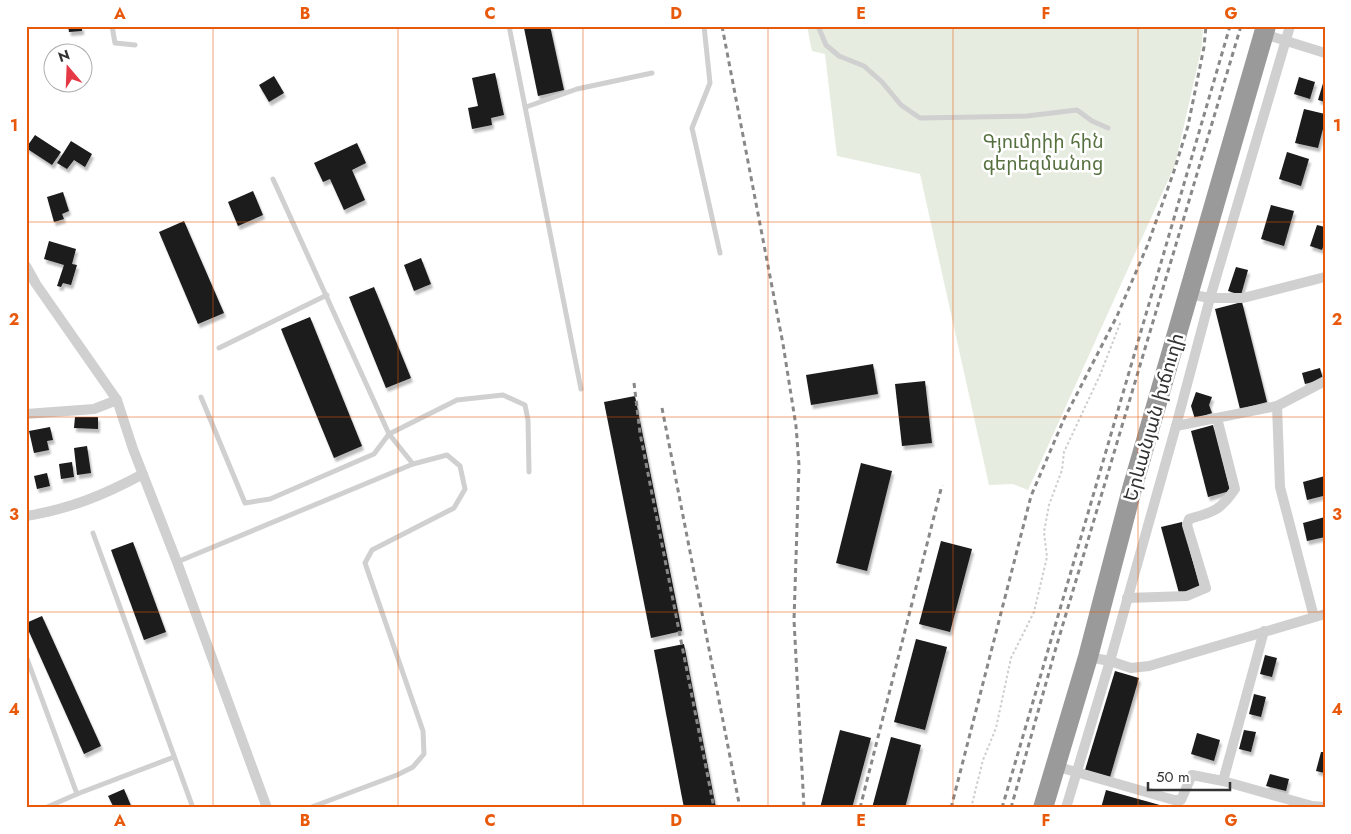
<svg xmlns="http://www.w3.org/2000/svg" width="1351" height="834" font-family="Jost,'Noto Sans Armenian',sans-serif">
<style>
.green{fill:#e6ecdf}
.building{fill:#1a1a1a;filter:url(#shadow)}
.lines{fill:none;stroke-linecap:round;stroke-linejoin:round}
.path{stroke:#cdcdcd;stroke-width:2;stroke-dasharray:2.5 2.5;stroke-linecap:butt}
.lane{stroke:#d0d0d0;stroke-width:5}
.street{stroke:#d0d0d0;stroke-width:10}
.highway{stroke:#9a9a9a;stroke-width:20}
.rail{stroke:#888;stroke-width:3;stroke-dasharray:5 4;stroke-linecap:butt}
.grid{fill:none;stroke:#e8590c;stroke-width:1;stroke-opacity:0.55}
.labels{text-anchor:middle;stroke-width:5;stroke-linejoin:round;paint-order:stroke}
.park-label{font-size:19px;fill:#56703f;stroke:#fff}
.street-label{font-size:19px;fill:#333;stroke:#fff}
.neatline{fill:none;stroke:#e8590c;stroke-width:2}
.grid-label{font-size:16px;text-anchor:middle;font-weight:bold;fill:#e8590c}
</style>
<defs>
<filter id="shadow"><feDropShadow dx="2" dy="4" stdDeviation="1" flood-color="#0004"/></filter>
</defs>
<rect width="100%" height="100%" fill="#fff"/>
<polygon class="green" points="807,26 1203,26 1202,46 1175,165 1028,490 1013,484 989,485 920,174 837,156 825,54 812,51"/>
<g class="building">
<polygon points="68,26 82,26 82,31 69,32"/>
<polygon points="531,26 550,26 564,90 538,96 524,28"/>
<polygon points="495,73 504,115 491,118 492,125 472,129 468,108 478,106 472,78"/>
<polygon points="274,76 284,93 269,102 259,85"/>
<polygon points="1299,77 1315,82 1310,99 1294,94"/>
<polygon points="1324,80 1325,80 1325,102 1318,100"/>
<polygon points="1304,109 1325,114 1325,121 1318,148 1295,143"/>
<polygon points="35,135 61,152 52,165 26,148"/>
<polygon points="71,141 92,154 85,167 74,160 67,169 57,163"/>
<polygon points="357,143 366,163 352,170 365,200 344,210 330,179 323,182 314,163"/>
<polygon points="1287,152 1309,159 1301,186 1279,179"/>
<polygon points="253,191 263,215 238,226 228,202"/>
<polygon points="63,192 69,211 62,214 64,219 54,222 47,197"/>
<polygon points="1271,205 1294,211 1284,246 1261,239"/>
<polygon points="184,221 224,313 198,324 159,232"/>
<polygon points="1317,225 1325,227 1325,241 1322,250 1310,246"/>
<polygon points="49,241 76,249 72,264 77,265 71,285 63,283 61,287 57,286 64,265 44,259"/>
<polygon points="421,258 431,284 414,291 404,265"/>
<polygon points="1236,267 1248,270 1241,295 1228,291"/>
<polygon points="374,287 411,378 386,388 349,297"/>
<polygon points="1242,302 1267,402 1240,409 1215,309"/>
<polygon points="310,317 362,446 334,458 281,329"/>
<polygon points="873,364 878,394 811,405 806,375"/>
<polygon points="1320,368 1323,379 1305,384 1302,373"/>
<polygon points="925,381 932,443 902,446 895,384"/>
<polygon points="1196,392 1212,397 1209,405 1212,413 1195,419 1191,406"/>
<polygon points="635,396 682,631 651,638 604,402"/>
<polygon points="75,417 98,417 98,429 74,428"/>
<polygon points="1213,425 1230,491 1208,497 1191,431"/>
<polygon points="50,427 53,440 47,441 49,450 34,453 29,431"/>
<polygon points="87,446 91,473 77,475 74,448"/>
<polygon points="72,462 74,477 61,479 59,464"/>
<polygon points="861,463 892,471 867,571 836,563"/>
<polygon points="47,473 50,486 37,489 34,476"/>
<polygon points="1325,476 1325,499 1323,496 1307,500 1303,482"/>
<polygon points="1325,517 1325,537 1307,541 1303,523"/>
<polygon points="1182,522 1200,588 1179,593 1161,527"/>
<polygon points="941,541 972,549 950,632 919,624"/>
<polygon points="133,542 166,632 144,640 111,550"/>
<polygon points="42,616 101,746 84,754 26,625 26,623"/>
<polygon points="916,639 947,647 925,730 894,722"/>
<polygon points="684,644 716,808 684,808 654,650"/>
<polygon points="1265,655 1277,658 1272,677 1260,674"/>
<polygon points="1115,671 1139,678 1110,777 1085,770"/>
<polygon points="1254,694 1266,697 1261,717 1249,714"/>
<polygon points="840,730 871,738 852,808 820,808"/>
<polygon points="1244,730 1256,732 1251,752 1239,749"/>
<polygon points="1197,733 1220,740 1214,761 1191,754"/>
<polygon points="891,737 921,745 905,808 872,808"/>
<polygon points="1321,752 1325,752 1325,773 1316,771"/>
<polygon points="1270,774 1289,779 1286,791 1266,786"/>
<polygon points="124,789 132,808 114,808 108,796"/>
<polygon points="1106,790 1167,807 1167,808 1101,808"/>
</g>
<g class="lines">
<polyline class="path" points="971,808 983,760 996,728 1011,658 1034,612 1047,557 1044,532 1049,505 1062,470 1064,452 1100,375 1121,321"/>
<g class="lane">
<polyline points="112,26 115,43 135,45"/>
<polyline points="509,26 581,389"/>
<polyline points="704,26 710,83 692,128 720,253"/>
<polyline points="818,26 826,45 839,56 864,66 882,82 901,105 920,118 1027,116 1077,110 1092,121 1108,128"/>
<polyline points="526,107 577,89 652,73"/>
<polyline points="219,348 327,295"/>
<polyline points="201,397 245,503 270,499 374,454 389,434 457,400 503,395 525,405 528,420 529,472"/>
<polyline points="93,533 193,808"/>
<polyline points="177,562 413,464 389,434 273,179"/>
<polyline points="26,656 77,794 45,808"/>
<polyline points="77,794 174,757"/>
<polyline points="309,808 397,775 413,767 424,754 423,731 365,563 372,550 454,508 465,489 460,466 447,455 413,464"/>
</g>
<g class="street">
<polyline points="1264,34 1325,53"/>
<polyline points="26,266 36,284 117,400 133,449 177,562 267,808"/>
<polyline points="1188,294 1210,298 1243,298 1325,277"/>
<polyline points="1277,406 1280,487 1314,617"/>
<polyline points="26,414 94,409 117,400"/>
<polyline points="1176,426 1277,406 1325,381"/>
<path d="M 26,516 C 70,509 104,495 143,474"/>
<path d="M 1127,598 L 1187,596 L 1206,588 L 1187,525 L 1189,519 C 1213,512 1220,511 1235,489 L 1217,418"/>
<polyline points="1088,657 1110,661 1131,668 1149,666 1325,614"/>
<polyline points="1055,766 1174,800 1181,800 1192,775 1223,781 1312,806 1325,807"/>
<polyline points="1223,781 1264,631"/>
<polyline points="1066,808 1110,661 1176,426 1210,298 1290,26"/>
</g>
<polyline class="highway" points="1043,808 1088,657 1132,489 1266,26"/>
<g class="rail">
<polyline points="722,26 783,344 796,426 799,465 794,620 804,808"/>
<polyline points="634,383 640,433 714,808"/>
<polyline points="662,408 740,808"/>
<polyline points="860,808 942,485"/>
<polyline points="951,808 1031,496 1064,419 1117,316 1148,244 1174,171 1188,126 1204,47 1206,26"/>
<polyline points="1002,808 1230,26"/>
<polyline points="1011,808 1055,651 1241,26"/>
</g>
</g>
<path class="grid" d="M 213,26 L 213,808M 398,26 L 398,808M 583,26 L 583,808M 768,26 L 768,808M 953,26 L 953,808M 1138,26 L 1138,808M 26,222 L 1325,222M 26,417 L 1325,417M 26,612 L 1325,612"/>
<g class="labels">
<g class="park-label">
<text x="1043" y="148">Գյումրիի հին<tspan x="1043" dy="22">գերեզմանոց</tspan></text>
</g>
<g class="street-label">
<text transform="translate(1153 417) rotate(-74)" y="7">Երևանյան խճուղի</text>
</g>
</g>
<rect width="1351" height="834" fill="none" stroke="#ffffff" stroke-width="55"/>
<g transform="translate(68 68) rotate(341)"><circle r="24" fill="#ffffff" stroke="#adadad"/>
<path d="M0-4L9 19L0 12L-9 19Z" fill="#e63946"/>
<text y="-8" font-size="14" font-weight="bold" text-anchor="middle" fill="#333333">N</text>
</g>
<path d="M1148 782v8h82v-8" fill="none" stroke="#333333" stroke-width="2.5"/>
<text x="1156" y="782" font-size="15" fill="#333333" stroke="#ffffff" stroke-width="4" paint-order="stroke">50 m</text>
<rect x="28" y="28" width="1296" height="778" class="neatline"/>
<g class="grid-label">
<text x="120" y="19">A</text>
<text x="305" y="19">B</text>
<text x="490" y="19">C</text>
<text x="676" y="19">D</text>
<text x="861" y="19">E</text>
<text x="1046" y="19">F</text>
<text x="1231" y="19">G</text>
<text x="14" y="131">1</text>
<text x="1337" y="131">1</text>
<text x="14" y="325">2</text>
<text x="1337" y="325">2</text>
<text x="14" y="520">3</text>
<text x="1337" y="520">3</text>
<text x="14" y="715">4</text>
<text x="1337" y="715">4</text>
<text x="120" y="826">A</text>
<text x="305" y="826">B</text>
<text x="490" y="826">C</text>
<text x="676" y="826">D</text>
<text x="861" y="826">E</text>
<text x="1046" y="826">F</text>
<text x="1231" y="826">G</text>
</g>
</svg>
